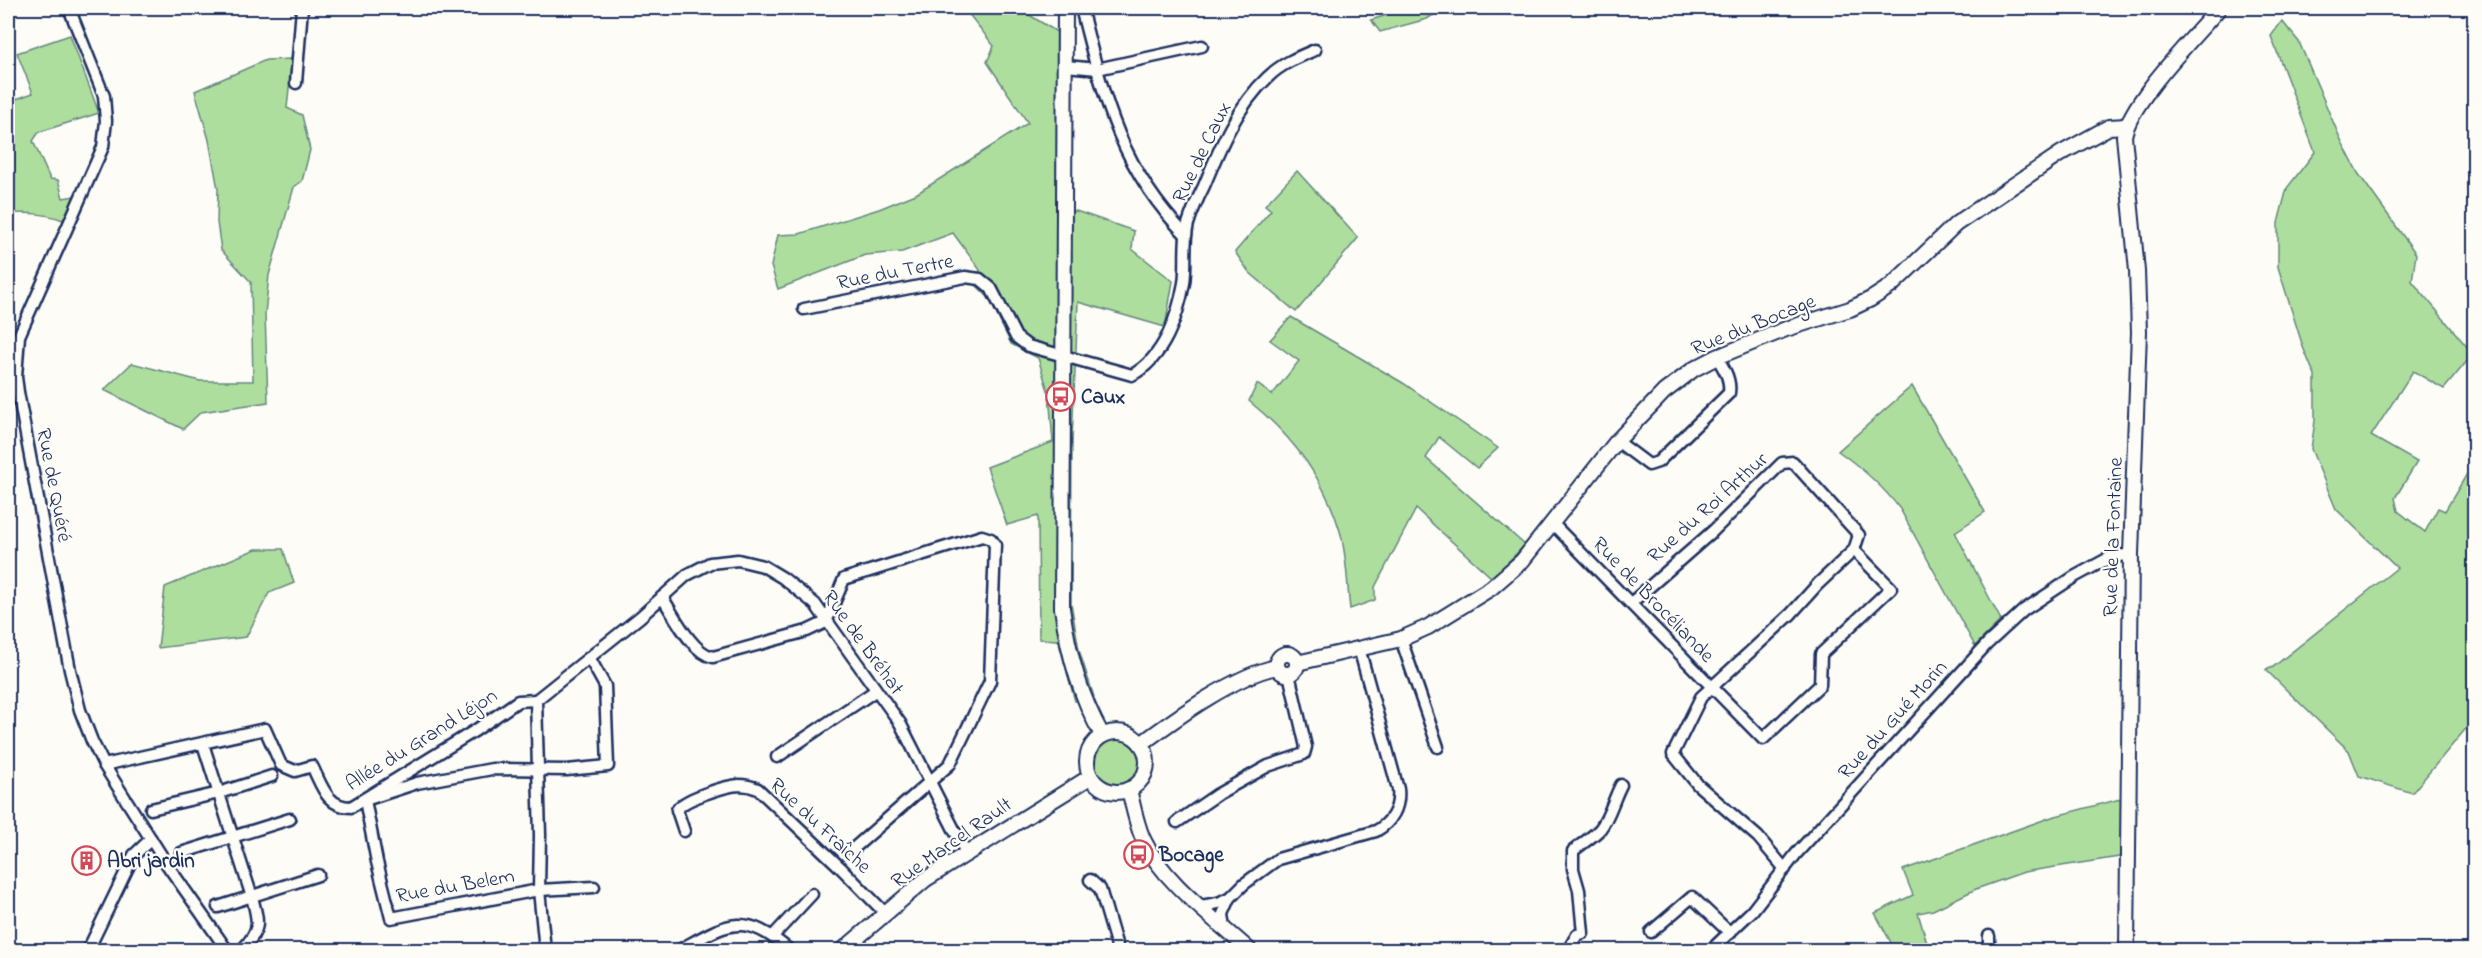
<svg xmlns="http://www.w3.org/2000/svg" width="2482" height="958" font-family="'Indie Flower',sans-serif">
<style>
.green{fill:#aede9e;stroke:#64867e;stroke-width:1.5}
.lines{fill:none;stroke-linecap:round;stroke-linejoin:round}
.street-casing{stroke:#1b2f5e;stroke-width:15}
.secondary-casing{stroke:#1b2f5e;stroke-width:18}
.street{stroke:#fdfcf7;stroke-width:10}
.secondary{stroke:#fdfcf7;stroke-width:14}
.labels{text-anchor:middle;stroke-width:4.5;stroke-linejoin:round;paint-order:stroke}
.street-label{font-size:21px;fill:#1b2f5e;stroke:#fdfcf7}
.poi-label{font-size:21px;font-weight:bold;fill:#1b2f5e;stroke:#fdfcf7;text-anchor:start}
</style>
<rect width="100%" height="100%" fill="#fdfcf7"/>
<filter id="ink" filterUnits="userSpaceOnUse"><feTurbulence type="fractalNoise" baseFrequency=".0167" numOctaves="2"/><feDisplacementMap in="SourceGraphic" scale="12" xChannelSelector="R" yChannelSelector="G"/><feConvolveMatrix kernelMatrix="1 2 1 2 8 2 1 2 1" color-interpolation-filters="sRGB"/></filter>
<g filter="url(#ink)">
<g class="green">
<polygon points="964,8 1018,8 1057,32 1057,212 1076,211 1134,231 1132,249 1173,281 1165,327 1078,302 1072,440 1071,603 1079,650 1094,697 1075,701 1058,640 1039,639 1038,516 1007,525 987,467 1053,442 1049,394 1038,358 1011,344 988,297 975,284 980,270 953,233 902,252 865,255 778,289 771,266 778,235 799,234 879,209 916,194 1028,123 987,62 994,46"/>
<polygon points="1410,8 1444,8 1427,19 1380,32 1371,20"/>
<polygon points="2282,21 2299,42 2340,138 2358,173 2416,254 2412,281 2473,354 2444,389 2413,371 2371,436 2417,462 2395,498 2398,511 2425,532 2438,508 2445,511 2474,462 2474,719 2412,793 2359,776 2349,751 2266,670 2273,667 2397,568 2336,509 2311,449 2315,421 2315,376 2303,347 2278,267 2278,223 2287,188 2315,152 2271,36"/>
<path d="M 70,35 L 99,113 L 39,132 L 33,141 L 50,179 L 58,180 L 63,198 L 75,196 L 63,220 C 45,213 27,213 8,213 L 8,148 L 16,144 L 8,117 L 8,102 L 33,93 L 17,53 Z"/>
<polygon points="292,59 287,108 302,115 310,150 302,181 294,187 269,275 265,314 268,402 201,412 183,429 104,390 132,363 200,381 253,381 251,282 221,250 217,222 218,189 209,140 195,91 266,60"/>
<polygon points="1297,171 1358,238 1296,312 1249,272 1235,252 1271,210 1265,205"/>
<path d="M 1291,317 L 1403,383 L 1498,448 L 1477,468 L 1439,437 L 1426,458 L 1525,545 L 1492,578 L 1416,509 L 1375,587 L 1375,600 L 1350,609 C 1347,584 1347,555 1340,531 C 1324,477 1291,435 1249,401 L 1257,384 L 1272,395 L 1299,361 L 1270,340 Z"/>
<path d="M 1912,386 L 1985,512 L 1955,532 L 2001,620 L 1975,646 L 1900,509 C 1882,485 1862,468 1838,451 Z"/>
<polygon points="256,549 283,549 294,583 269,593 246,637 158,648 165,587"/>
<circle cx="1117" cy="762" r="23"/>
<polygon points="2120,799 2125,804 2125,856 2024,872 1976,889 1933,910 1918,913 1929,950 1895,950 1875,913 1913,895 1903,870 2052,817"/>
</g>
<g class="lines">
<defs>
<g id="street">
<polyline points="69,8 104,96 106,121 103,147 19,336 16,377 18,392 70,670 80,710 92,741 104,765 168,866 227,950"/>
<path d="M 1081,8 C 1103,94 1120,169 1186,235"/>
<polyline points="1066,66 1097,69 1202,46"/>
<polyline points="296,83 302,8"/>
<path d="M 804,309 L 965,277 L 980,279 L 991,288 L 1016,337 L 1028,346 L 1132,375 C 1164,358 1178,316 1184,283 C 1187,263 1183,243 1188,224 C 1192,211 1198,198 1204,186 C 1220,147 1237,106 1268,77 C 1281,64 1298,57 1315,50"/>
<path d="M 1617,441 L 1649,465 L 1658,462 L 1729,393 C 1731,379 1724,369 1717,357"/>
<polyline points="1552,523 1712,687 1701,697 1673,754 1698,785 1758,837 1785,869"/>
<path d="M 662,597 C 674,615 692,653 713,657 L 807,631 L 826,622 L 844,579 L 982,536 L 991,539 L 995,545 L 990,681 L 950,764 L 853,849"/>
<polyline points="1631,603 1713,531 1782,463 1793,462 1859,535 1854,550 1818,584 1791,614 1712,687 1763,739 1820,685 1821,654 1891,588 1854,550"/>
<polyline points="1401,639 1438,747"/>
<polyline points="590,659 605,686 608,766 567,770 492,769 417,783 365,800 377,862 391,918 539,890 594,887"/>
<path d="M 203,744 L 252,897 C 259,924 261,929 242,950"/>
<polyline points="777,757 875,691"/>
<path d="M 104,765 L 265,729 L 281,765 L 295,771 L 312,766 C 322,786 327,807 351,807 L 476,730 L 518,701 L 536,700"/>
<polyline points="151,809 219,793 272,776"/>
<polyline points="1177,822 1218,794 1268,766 1304,754 1306,747 1289,674"/>
<path d="M 684,831 L 677,810 C 683,799 725,786 739,785 C 746,785 751,786 758,789 L 840,867 L 886,914"/>
<polyline points="181,853 290,819"/>
<polyline points="1090,880 1100,889 1118,950"/>
<polyline points="1201,906 1218,903 1230,898"/>
<polyline points="218,907 318,875"/>
<path d="M 1225,929 L 1223,914 L 1230,898 L 1244,884 L 1278,859 L 1376,831 C 1392,822 1400,807 1398,789 L 1359,648"/>
<polyline points="1651,932 1692,897 1730,933"/>
<polyline points="773,936 812,894"/>
<polyline points="1989,936 1989,950"/>
<polyline points="88,950 134,855 151,839"/>
<polyline points="545,950 539,890 540,835 536,700 640,617 687,575 710,563 738,560 763,566 783,578 815,604 900,723 966,853"/>
<path d="M 679,950 C 727,924 743,910 789,950"/>
<path d="M 1568,950 L 1577,935 L 1583,933 L 1579,890 L 1573,869 L 1573,851 C 1581,844 1594,836 1600,829 C 1609,818 1614,798 1621,785"/>
<polyline points="1711,950 1752,911 1796,854 1987,644 2024,610 2074,577 2109,558 2131,554"/>
</g>
<g id="secondary">
<path d="M 1065,8 L 1062,608 C 1068,652 1080,696 1102,735"/>
<circle cx="1287" cy="664" r="10"/>
<polyline points="1297,663 1401,639 1428,627 1491,588 1522,561 1617,441 1664,392 1694,369 1717,357 1786,329 1850,309 1871,299 1891,286 1956,224 2060,154 2109,127 2126,126"/>
<circle cx="1117" cy="762" r="30"/>
<path d="M 1141,744 C 1176,718 1235,675 1277,667"/>
<path d="M 1129,789 C 1133,806 1136,823 1143,839 C 1163,882 1214,918 1249,950"/>
<polyline points="843,950 926,879 1090,777"/>
<path d="M 2127,950 L 2131,554 L 2139,332 L 2137,271 L 2124,136 C 2131,100 2194,38 2219,8"/>
</g>
</defs>
<use href="#street" class="street-casing"/>
<use href="#secondary" class="secondary-casing"/>
<use href="#street" class="street"/>
<use href="#secondary" class="secondary"/>
</g>
</g>
<defs>
<symbol id="bus-ring" viewBox="-11 -11 22 22"><circle r="9.5" fill="#fdfcf7" stroke="#d1495b" stroke-width="1.5"/><path d="M-5-6H5V4H4V6H2V4H-2V6H-4V4H-5ZM-3.5-4V0h7V-4ZM-3.5 1.2v1.5H-2V1.2ZM2 1.2v1.5H3.5V1.2Z" fill="#d1495b"/></symbol>
<symbol id="building-ring" viewBox="-11 -11 22 22"><circle r="9.5" fill="#fdfcf7" stroke="#d1495b" stroke-width="1.5"/><path d="M-4-6H4V6H1V3H-1V6H-4ZM-2.5-4.3h1.7v1.8h-1.7ZM.8-4.3h1.7v1.8H.8ZM-2.5-1h1.7V.8h-1.7ZM.8-1h1.7V.8H.8Z" fill="#d1495b"/></symbol>
</defs>
<g fill-rule="evenodd">
<use href="#bus-ring" x="1044" y="380" width="33" height="33"/>
<use href="#bus-ring" x="1122" y="838" width="33" height="33"/>
<use href="#building-ring" x="70" y="844" width="33" height="33"/>
</g>
<g class="labels">
<g class="street-label">
<text transform="translate(1201 152) rotate(-64)" y="7">Rue de Caux</text>
<text transform="translate(895 271) rotate(-11)" y="7">Rue du Tertre</text>
<text transform="translate(1753 324) rotate(-22)" y="7">Rue du Bocage</text>
<text transform="translate(55 485) rotate(79)" y="7">Rue de Quéré</text>
<text transform="translate(1707 507) rotate(-42)" y="7">Rue du Roi Arthur</text>
<text transform="translate(2112 537) rotate(-88)" y="7">Rue de la Fontaine</text>
<text transform="translate(1654 599) rotate(46)" y="7">Rue de Brocéliande</text>
<text transform="translate(864 642) rotate(54)" y="7">Rue de Bréhat</text>
<text transform="translate(1892 719) rotate(-48)" y="7">Rue du Gué Morin</text>
<text transform="translate(421 739) rotate(-32)" y="7">Allée du Grand Léjon</text>
<text transform="translate(821 825) rotate(43)" y="7">Rue du Fraîche</text>
<text transform="translate(951 842) rotate(-35)" y="7">Rue Marcel Rault</text>
<text transform="translate(455 885) rotate(-10)" y="7">Rue du Belem</text>
</g>
<g class="poi-label">
<text x="1081" y="403">Caux</text>
<text x="1159" y="861">Bocage</text>
<text x="107" y="867">Abri jardin</text>
</g>
</g>
<rect width="2482" height="958" fill="none" stroke="#fdfcf7" stroke-width="30"/>
<rect x="15" y="15" width="2452" height="928" fill="none" stroke="#1b2f5e" stroke-width="2" filter="url(#ink)"/>
</svg>
